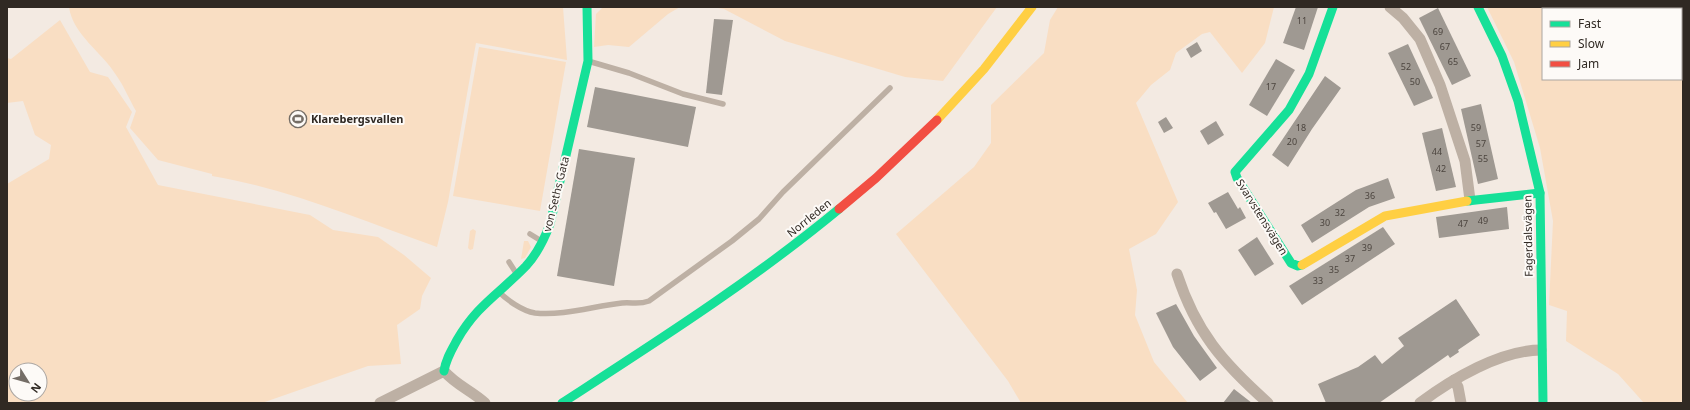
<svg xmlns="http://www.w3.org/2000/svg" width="1690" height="410" font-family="'Noto Sans',sans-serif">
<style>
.green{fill:#f9dec3;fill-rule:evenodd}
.building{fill:#9f9992}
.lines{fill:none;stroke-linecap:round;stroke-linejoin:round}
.lane{stroke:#bdb0a4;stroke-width:5.5}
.street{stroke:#bdb0a4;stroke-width:11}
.fast{stroke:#16e098;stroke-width:9}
.slow{stroke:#ffcf43;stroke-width:9}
.jam{stroke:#f24e42;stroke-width:9}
.labels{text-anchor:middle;stroke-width:4;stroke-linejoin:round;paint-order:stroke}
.number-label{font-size:9px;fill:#4c453f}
.poi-label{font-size:11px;font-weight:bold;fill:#302923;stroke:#fdfaf7;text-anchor:start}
.street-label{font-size:11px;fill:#302923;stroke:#fdfaf7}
</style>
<rect width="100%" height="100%" fill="#f3eae2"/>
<g class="green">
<path d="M 69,7 L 563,7 L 567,60 L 476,43 L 448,202 L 437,247 C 363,221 290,189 212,176 L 212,174 L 158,160 L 130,128 L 136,111 C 129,99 124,86 116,75 C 102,52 73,35 69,7 Z"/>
<polygon points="603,7 680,7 668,14 629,47 608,45 594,47 596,14"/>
<polygon points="712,7 997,7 943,81 905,77 785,41 724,9"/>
<polygon points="1058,7 1274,7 1265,43 1242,73 1210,32 1202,34 1176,53 1170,70 1151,85 1136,103 1178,202 1156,234 1129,249 1137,290 1135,315 1154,362 1188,403 1021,403 1008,381 896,234 974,167 991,143 991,105 1044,53 1050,20"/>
<path d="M 1487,7 L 1683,7 L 1683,403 L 1644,403 L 1618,374 L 1566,341 L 1567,311 L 1549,305 L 1553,221 L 1540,148 L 1514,62 ZM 1543,9 L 1681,9 L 1681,79 L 1543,79 Z"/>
<path d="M 60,20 L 90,72 L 108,77 L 132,112 L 126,127 L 158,185 L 310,215 L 333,230 L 378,237 L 404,255 L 431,278 L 422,296 L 420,309 L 397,325 L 401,364 L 368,366 L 262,403 L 7,403 L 7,184 L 49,159 L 51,145 L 35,135 L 23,101 L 7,103 L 7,58 L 11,59 ZM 16,370 L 40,370 L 40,394 L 16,394 Z"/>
<polygon points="479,47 566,62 540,211 453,196"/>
<polygon points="473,229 476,231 473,249 470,250 468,248 470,231"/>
<polygon points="524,241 528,241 531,247 525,258 521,259"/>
</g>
<g class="building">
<polygon points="1296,7 1318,7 1304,50 1283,43"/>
<polygon points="1438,8 1471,76 1452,85 1419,18"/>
<polygon points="714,19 733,20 722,95 706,93"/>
<polygon points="1197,42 1202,51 1191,58 1186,49"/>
<polygon points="1408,44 1433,98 1414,106 1388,53"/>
<polygon points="1276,59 1295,70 1267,116 1249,105"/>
<polygon points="1325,76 1341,88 1312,129 1288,167 1272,155"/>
<polygon points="595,87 696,107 688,147 587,127"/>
<polygon points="1481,104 1498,179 1478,184 1461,109"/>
<polygon points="1166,117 1173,128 1164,133 1158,122"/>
<polygon points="1216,121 1224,135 1208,145 1200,131"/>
<polygon points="1442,128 1456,187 1436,191 1422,133"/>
<polygon points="579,149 635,158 614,286 557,276"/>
<polygon points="1388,178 1395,198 1369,207 1312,243 1301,225 1356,190"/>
<polygon points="1228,192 1238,209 1240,207 1246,218 1226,229 1216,212 1214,213 1208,203"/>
<polygon points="1507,207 1509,229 1439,238 1436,217"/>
<polygon points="1383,227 1395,244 1302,305 1289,286"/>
<polygon points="1257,237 1274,264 1255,276 1238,250"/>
<polygon points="1456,299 1480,335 1458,350 1459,352 1450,358 1448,355 1379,403 1326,403 1318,384 1358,367 1375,355 1382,364 1404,346 1398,338"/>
<polygon points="1176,304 1194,336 1217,368 1200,381 1173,347 1156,313"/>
<polygon points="1234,389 1252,403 1223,403"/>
</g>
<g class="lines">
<g class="lane">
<polyline points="588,61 629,73 683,94 723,104"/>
<polyline points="530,234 543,242"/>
<polyline points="509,262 516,273"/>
<path d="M 498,291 C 507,300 522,311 535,313 C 563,316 594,306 622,303 C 633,302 638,305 649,301 L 732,241 L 759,219 L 783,192 L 890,88"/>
</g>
<g class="street">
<polyline points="1390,7 1403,18 1420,39 1440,85 1465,161 1470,200"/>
<path d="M 1177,274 C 1196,332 1222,362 1268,403"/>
<polyline points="1454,380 1458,387 1461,403"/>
<path d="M 380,403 L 444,371 C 456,385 472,391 485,403"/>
<path d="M 1420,403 C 1452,379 1501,350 1541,350"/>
</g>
<g class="fast">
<polyline points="1478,7 1502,56 1518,101 1540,193 1543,403"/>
<polyline points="1467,201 1540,193"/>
<polyline points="1302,265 1298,266 1291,263 1237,178 1235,172 1289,110 1309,74 1333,7"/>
<path d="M 444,371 C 446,359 451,351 457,340 C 477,305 499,294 526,266 C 537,254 544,240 550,224 L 588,61 L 587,7"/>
<path d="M 562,403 C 656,342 752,281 839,209"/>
</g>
<g class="slow">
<polyline points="937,120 984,69 1032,7"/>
<polyline points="1302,265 1385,216 1467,201"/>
</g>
<polyline class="jam" points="839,209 876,178 937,120"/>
</g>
<defs>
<symbol id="stadium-ring" viewBox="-11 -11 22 22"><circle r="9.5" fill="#fdfaf7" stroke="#746d66" stroke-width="1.5"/><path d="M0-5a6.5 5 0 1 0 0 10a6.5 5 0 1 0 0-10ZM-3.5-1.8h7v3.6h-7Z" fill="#746d66"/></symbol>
</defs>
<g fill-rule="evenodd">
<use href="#stadium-ring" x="288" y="109" width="20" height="20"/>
</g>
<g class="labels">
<g class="number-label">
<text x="1302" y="24">11</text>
<text x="1438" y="35">69</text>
<text x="1445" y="50">67</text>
<text x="1453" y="65">65</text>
<text x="1406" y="70">52</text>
<text x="1415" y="85">50</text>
<text x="1271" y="90">17</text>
<text x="1301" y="131">18</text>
<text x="1476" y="131">59</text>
<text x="1292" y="145">20</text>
<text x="1481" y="147">57</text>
<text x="1437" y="155">44</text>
<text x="1483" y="162">55</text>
<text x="1441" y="172">42</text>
<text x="1370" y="199">36</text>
<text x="1340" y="216">32</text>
<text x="1483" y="224">49</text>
<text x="1325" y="226">30</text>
<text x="1463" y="227">47</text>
<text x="1367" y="251">39</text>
<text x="1350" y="262">37</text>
<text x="1334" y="273">35</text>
<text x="1318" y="284">33</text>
</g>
<g class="poi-label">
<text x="311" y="123">Klarebergsvallen</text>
</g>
<g class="street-label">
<text transform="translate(556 194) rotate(-76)" y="4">von Seths Gata</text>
<text transform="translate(1262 217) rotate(58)" y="4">Svarvstensvägen</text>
<text transform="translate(809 218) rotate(-39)" y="4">Norrleden</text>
<text transform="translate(1528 236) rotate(-91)" y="4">Fagerdalsvägen</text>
</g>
</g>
<rect width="1690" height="410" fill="none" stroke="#302923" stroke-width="16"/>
<rect x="1542" y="8" width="140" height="72" fill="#fdfaf7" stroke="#aba6a2"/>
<rect x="1550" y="21" width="20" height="6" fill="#16e098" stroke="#aba6a2"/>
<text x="1578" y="28" font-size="12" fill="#302923">Fast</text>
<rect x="1550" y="41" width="20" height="6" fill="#ffcf43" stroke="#aba6a2"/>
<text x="1578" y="48" font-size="12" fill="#302923">Slow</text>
<rect x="1550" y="61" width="20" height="6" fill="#f24e42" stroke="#aba6a2"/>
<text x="1578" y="68" font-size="12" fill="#302923">Jam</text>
<g transform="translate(28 382) rotate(127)"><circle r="19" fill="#fdfaf7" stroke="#aba6a2"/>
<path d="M0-3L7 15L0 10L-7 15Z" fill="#746d66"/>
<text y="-6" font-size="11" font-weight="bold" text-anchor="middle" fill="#302923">N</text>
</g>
</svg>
